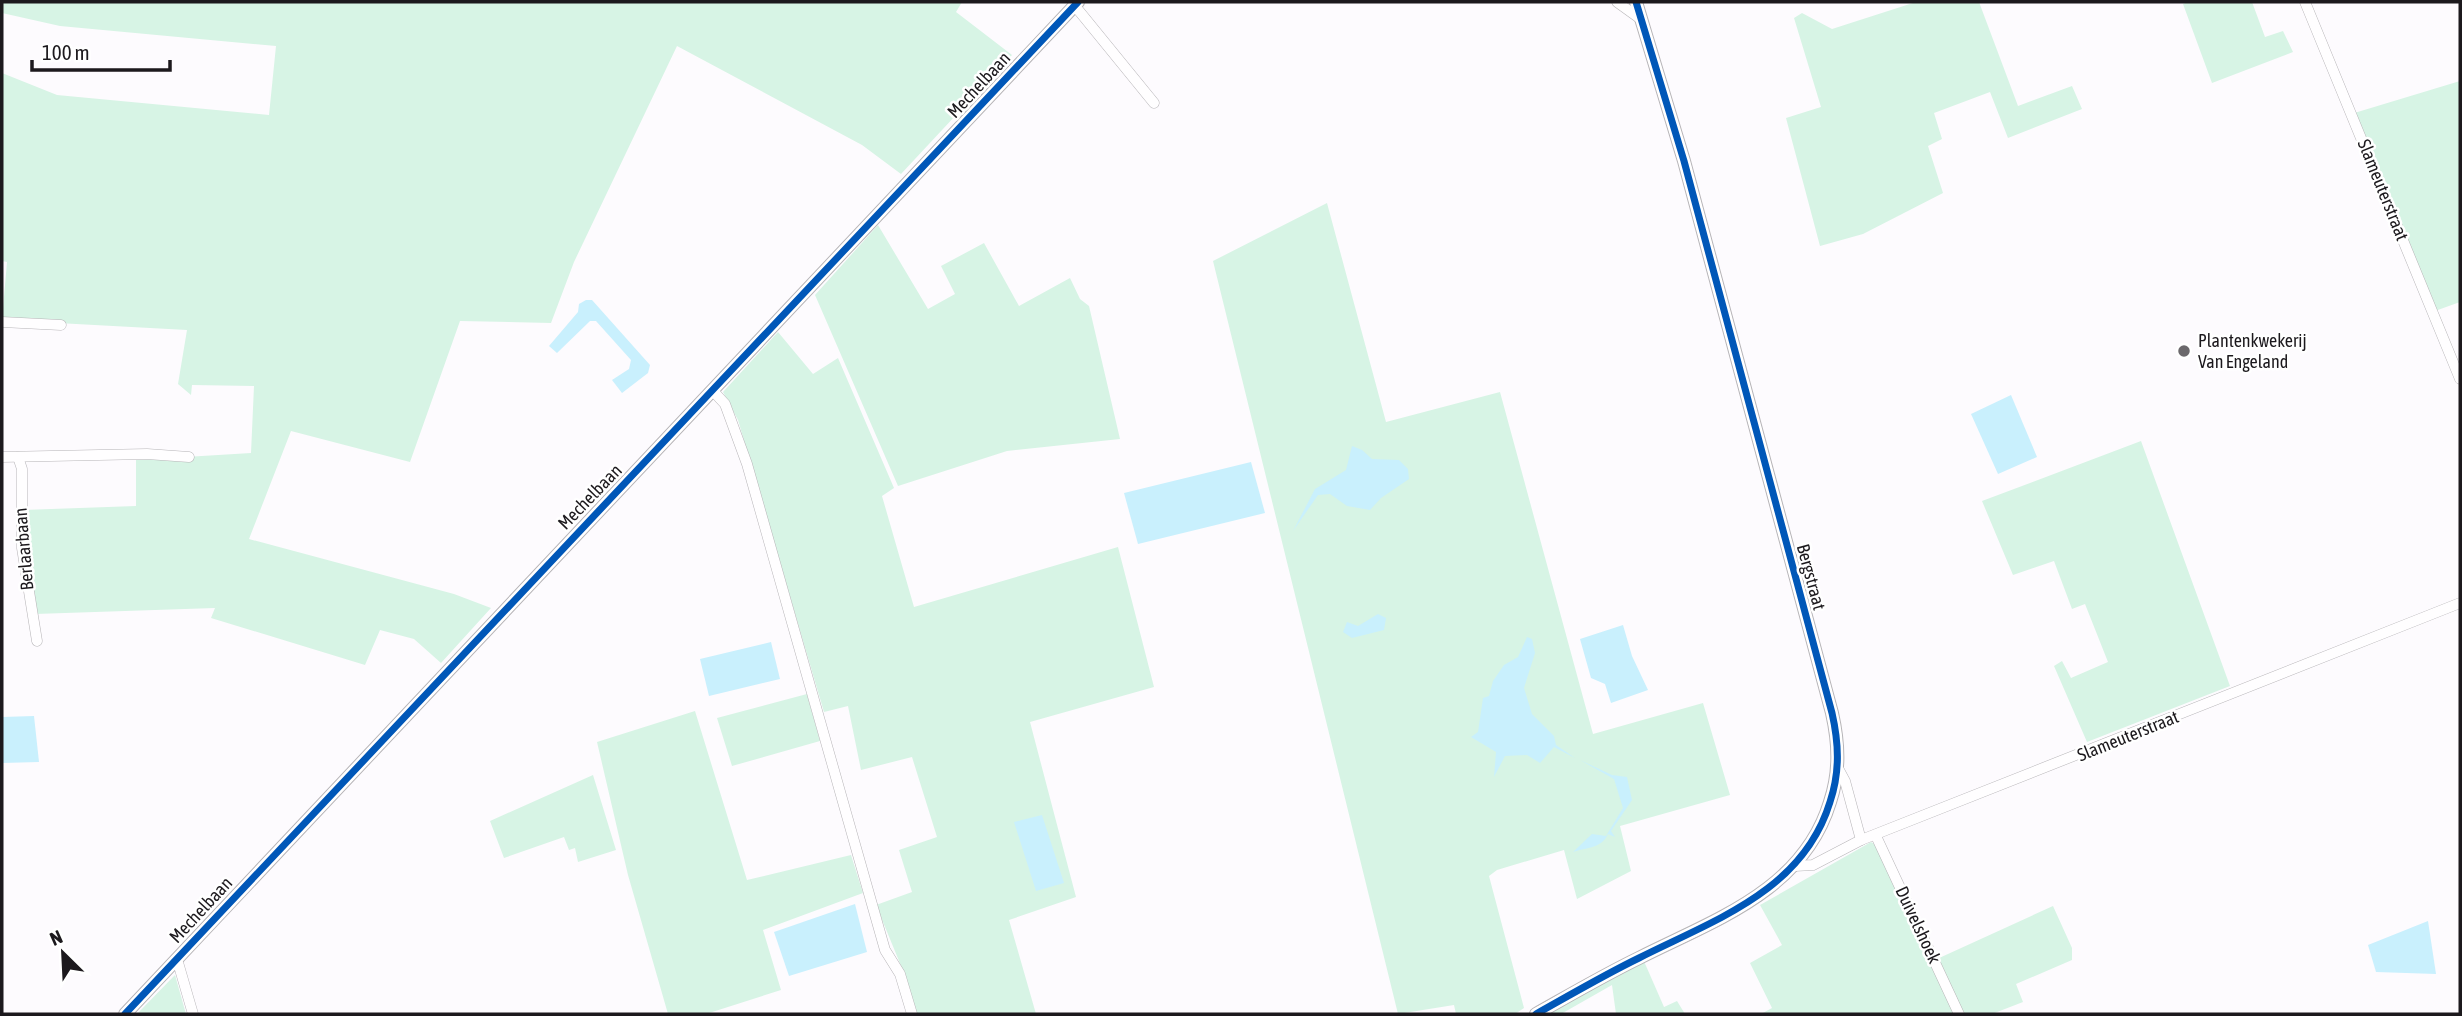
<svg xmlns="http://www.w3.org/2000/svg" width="2462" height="1016" font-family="'Asap Condensed',sans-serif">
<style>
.green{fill:#d7f4e5}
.water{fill:#c9f0fd}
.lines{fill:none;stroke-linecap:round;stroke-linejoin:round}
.minor-casing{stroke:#b7b5b8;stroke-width:11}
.tertiary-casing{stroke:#b7b5b8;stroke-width:14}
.minor{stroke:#fffeff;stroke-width:10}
.tertiary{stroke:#fffeff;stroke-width:12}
.cycleway-casing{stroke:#fff;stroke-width:11}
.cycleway{stroke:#0057b8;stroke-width:7}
.poi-dot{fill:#6b686c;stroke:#fff;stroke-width:2.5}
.labels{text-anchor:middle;stroke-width:5;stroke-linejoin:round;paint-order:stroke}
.street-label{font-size:18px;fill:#1c191d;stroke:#fff}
.poi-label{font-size:18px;fill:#1c191d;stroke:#fff;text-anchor:start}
</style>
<rect width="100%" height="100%" fill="#fdfbfe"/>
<g class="green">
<polygon points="2,2 962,2 956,12 1012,55 901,174 862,145 677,46 574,262 551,323 460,321 410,462 291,431 249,539 454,594 491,608 441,663 414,639 380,630 365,665 211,618 215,608 35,614 23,510 136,506 136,460 251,453 254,386 192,385 191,395 178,384 187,330 2,320 7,262 2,261 2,73 57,95 269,115 276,46 60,26 2,13"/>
<polygon points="1916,2 1979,2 2018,106 2072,86 2082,109 2008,138 1990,92 1934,113 1942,139 1928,146 1943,193 1863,234 1820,246 1786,118 1821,107 1794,18 1802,13 1832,29"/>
<polygon points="2188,2 2252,2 2265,37 2283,31 2293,52 2212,83 2183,4"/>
<polygon points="2460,81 2460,302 2435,311 2351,114"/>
<polygon points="1327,203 1386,422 1500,392 1593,734 1703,703 1730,795 1620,826 1631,871 1577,899 1564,850 1497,870 1489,876 1524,1008 1515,1014 1456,1014 1454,1005 1398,1014 1213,261"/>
<polygon points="878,225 928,309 955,294 941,266 984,243 1019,306 1070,278 1080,299 1089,306 1120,439 1007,451 898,486 815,295"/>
<polygon points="778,332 813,374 838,358 894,488 882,496 914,607 1118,547 1154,687 1030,722 1076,897 1009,920 1036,1014 917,1014 906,978 876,905 912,892 899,850 937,837 912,757 861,770 848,706 824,712 738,420 723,392"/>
<polygon points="2141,441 2230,686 2087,742 2054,666 2062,661 2071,678 2108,662 2085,604 2072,609 2054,561 2013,575 1982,501"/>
<polygon points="807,694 820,741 732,766 717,718"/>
<polygon points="695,711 747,880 851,855 863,893 763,930 781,990 706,1014 668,1014 628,875 597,742"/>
<polygon points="593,775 616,850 578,862 575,848 569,850 564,837 504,858 490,821"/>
<polygon points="1871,842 1876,845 1954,1014 1761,1014 1772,1008 1750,963 1782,945 1760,905"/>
<polygon points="2053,906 2072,948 2072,960 2016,984 2023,1002 1992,1014 1964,1014 1937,959"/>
<polygon points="1643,959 1664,1007 1677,1001 1685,1014 1616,1014 1612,985 1561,1014 1540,1014"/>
<polygon points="175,975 186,1014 137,1014"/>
</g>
<g class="water">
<polygon points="586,300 592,300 650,365 648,373 622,393 612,380 629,369 631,360 596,321 590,321 557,353 549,346 578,312 579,304"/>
<polygon points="2011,395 2037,457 1998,474 1971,414"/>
<polygon points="1352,446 1362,450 1372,459 1399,460 1408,469 1409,479 1381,498 1370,510 1347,506 1330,494 1318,495 1293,531 1315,489 1346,470"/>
<polygon points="1251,462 1265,513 1138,544 1124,493"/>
<polygon points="1378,614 1386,618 1384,630 1352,638 1343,632 1347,622 1358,626"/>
<polygon points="1623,625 1632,656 1648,690 1611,703 1605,684 1591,678 1580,639"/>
<polygon points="1527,637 1532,639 1535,653 1524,688 1532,714 1554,736 1556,745 1575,758 1554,747 1540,763 1527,755 1505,756 1494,777 1496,752 1471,737 1478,732 1483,698 1489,696 1493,681 1504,665 1518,657"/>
<polygon points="771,642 780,679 709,696 700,659"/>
<polygon points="34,716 39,762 2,763 2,717"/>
<path d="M 1580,760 L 1612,775 L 1627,777 L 1632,800 L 1611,831 L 1615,837 L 1608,834 C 1601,849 1587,847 1573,852 L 1592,834 L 1606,836 L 1623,808 L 1614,779 Z"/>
<polygon points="1042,815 1064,883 1036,891 1014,822"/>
<polygon points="855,904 867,952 789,976 774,932"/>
<polygon points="2428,921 2436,974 2376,972 2368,945"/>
</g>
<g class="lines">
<defs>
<g id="minor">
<polyline points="1617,2 1642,20"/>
<polyline points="2305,2 2460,379"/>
<polyline points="1075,6 1154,103"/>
<polyline points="2,322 61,325"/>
<polyline points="713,391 725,404 747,464 885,950 900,974 912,1014"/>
<polyline points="2,457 147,454 189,457"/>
<polyline points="18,457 22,469 22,548 37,641"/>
<polyline points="1838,768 1845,781 1861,840"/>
<polyline points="1876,836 1959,1014"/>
<polyline points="1795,866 1813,865 1861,840 2460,603"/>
<polyline points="177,959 193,1014"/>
</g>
<g id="tertiary">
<polyline points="125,1014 1078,2"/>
<path d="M 1536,1014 C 1570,995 1604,975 1639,958 C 1714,920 1803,891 1830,802 C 1840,772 1839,744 1832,713 L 1684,161 L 1636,2"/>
</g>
</defs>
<use href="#minor" class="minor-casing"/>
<use href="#tertiary" class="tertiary-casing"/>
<use href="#minor" class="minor"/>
<use href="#tertiary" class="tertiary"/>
<defs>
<g id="cycleway">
<polyline points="125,1014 1078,2"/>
<path d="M 1536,1014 C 1570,995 1604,975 1639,958 C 1714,920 1803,891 1830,802 C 1840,772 1839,744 1832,713 L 1684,161 L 1636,2"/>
</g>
</defs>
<use href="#cycleway" class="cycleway-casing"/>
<use href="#cycleway" class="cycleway"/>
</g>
<circle class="poi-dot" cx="2184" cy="351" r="7"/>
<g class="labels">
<g class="street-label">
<text transform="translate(979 85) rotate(-47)" y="6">Mechelbaan</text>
<text transform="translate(2383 190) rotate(68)" y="6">Slameuterstraat</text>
<text transform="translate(590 497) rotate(-46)" y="6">Mechelbaan</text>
<text transform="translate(24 549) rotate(-95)" y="6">Berlaarbaan</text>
<text transform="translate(1811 577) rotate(75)" y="6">Bergstraat</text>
<text transform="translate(2128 736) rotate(-22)" y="6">Slameuterstraat</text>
<text transform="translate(201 910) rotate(-47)" y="6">Mechelbaan</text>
<text transform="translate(1918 925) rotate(65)" y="6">Duivelshoek</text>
</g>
<g class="poi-label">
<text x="2198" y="347">Plantenkwekerij<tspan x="2198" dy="21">Van Engeland</tspan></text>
</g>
</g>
<rect width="2462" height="1016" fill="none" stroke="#1c191d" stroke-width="7"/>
<g transform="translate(63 953) rotate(336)" stroke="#ffffff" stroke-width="5" paint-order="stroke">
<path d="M0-5L12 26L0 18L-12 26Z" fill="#1c191d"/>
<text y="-10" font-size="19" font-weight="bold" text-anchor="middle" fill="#1c191d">N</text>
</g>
<path d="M32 60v10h138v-10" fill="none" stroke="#1c191d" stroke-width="3.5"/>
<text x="42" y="60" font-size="21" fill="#1c191d" stroke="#ffffff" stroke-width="5" paint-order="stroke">100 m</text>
</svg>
